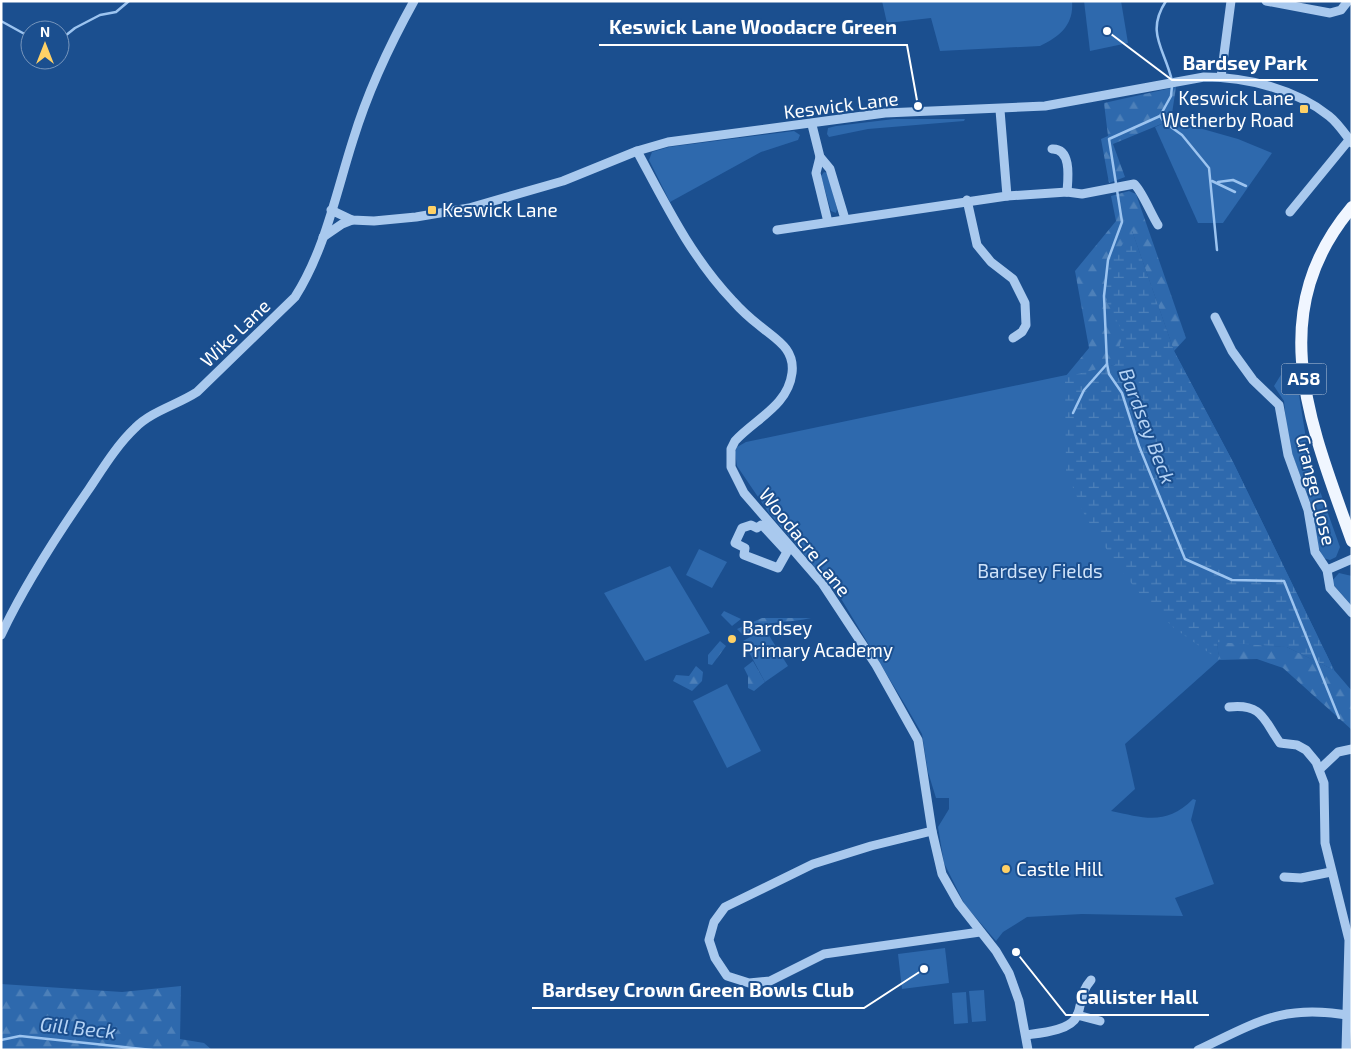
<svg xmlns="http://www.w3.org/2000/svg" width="1353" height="1051" font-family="'Exo 2',sans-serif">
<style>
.green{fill:#2e69ad}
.forest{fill:url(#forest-firs)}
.wetland{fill:url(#wetland-marsh)}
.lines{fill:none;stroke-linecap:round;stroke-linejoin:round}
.stream{stroke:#9cc4f0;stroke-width:2.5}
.minor{stroke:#a9c9ee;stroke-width:9}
.major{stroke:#f0f6ff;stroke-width:12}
.poi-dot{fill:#ffd166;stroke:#1b4f8f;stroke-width:2}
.labels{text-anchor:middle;stroke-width:4;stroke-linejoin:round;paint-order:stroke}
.shield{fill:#1b4f8f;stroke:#bbcadd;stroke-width:1}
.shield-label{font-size:18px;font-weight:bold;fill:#fff}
.poi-label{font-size:19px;fill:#fff;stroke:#1b4f8f;text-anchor:start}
.street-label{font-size:19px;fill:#fff;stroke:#1b4f8f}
.park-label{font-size:19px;fill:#cfe3fa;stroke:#1b4f8f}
.water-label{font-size:20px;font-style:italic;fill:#b5d3f5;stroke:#1b4f8f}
.leader{fill:none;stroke:#fff;stroke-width:2}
.callout-dot{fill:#fff;stroke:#1b4f8f;stroke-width:2}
.callout-label{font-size:20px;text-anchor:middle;font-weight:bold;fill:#fff;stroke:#1b4f8f;stroke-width:4;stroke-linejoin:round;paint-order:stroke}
</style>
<defs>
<pattern id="forest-firs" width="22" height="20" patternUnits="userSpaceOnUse" patternTransform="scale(1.25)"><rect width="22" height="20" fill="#2e69ad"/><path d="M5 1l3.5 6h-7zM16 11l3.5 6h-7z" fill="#4d80b9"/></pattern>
<pattern id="wetland-marsh" width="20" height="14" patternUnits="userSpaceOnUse" patternTransform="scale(1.25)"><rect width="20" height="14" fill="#2e69ad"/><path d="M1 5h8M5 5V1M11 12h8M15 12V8" fill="none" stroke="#4d80b9"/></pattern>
</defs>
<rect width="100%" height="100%" fill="#1b4f8f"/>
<g class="green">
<path d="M 882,1 L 1072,1 C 1074,25 1060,36 1040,46 L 940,51 L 931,18 L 887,23 Z"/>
<polygon points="1084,1 1121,1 1128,43 1090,51"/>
<polygon points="894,119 965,119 964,121 868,129 829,137 827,134 828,128 836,126"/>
<polygon points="1171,120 1238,139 1272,153 1223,223 1198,223 1155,127"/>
<polygon points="794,131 800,135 798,140 761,152 670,202 649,160 652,152 669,147"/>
<polygon points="824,172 828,173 837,209 836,213 831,211 821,176"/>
<path d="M 1132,231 L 1174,351 L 1233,462 L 1334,670 L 1287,647 L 1217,643 L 1219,660 L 1125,744 L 1135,789 L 1111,811 C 1145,818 1166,826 1193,799 L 1196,800 L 1191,820 L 1214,884 L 1175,898 L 1183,916 L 1082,914 L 1027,917 L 1003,932 L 996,941 L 965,905 L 944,863 L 938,827 L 949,809 L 949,798 L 936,798 L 928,772 L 922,734 L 907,708 L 840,597 L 769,513 L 737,466 L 735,452 L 737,447 L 746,442 L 1114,365 Z"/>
<polygon points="1294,364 1310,463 1340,547 1336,557 1330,560 1323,558 1318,546 1311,504 1288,443 1284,401 1274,386 1287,365"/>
<polygon points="699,549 727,562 712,588 686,575"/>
<polygon points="670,566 710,633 645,661 604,593"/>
<polygon points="1339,573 1352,576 1352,606 1331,582"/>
<polygon points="724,611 741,619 732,626 721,615"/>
<polygon points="765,629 788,666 765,682 743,641"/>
<polygon points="727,684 761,751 727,768 693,701"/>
<polygon points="945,948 949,983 902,989 898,954"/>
<polygon points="984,990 986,1021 972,1022 969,991"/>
<polygon points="966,992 968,1023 954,1024 952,993"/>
</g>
<g class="forest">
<polygon points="1176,87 1171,120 1113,144 1125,177 1109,183 1101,139 1108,136 1104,103"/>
<polygon points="1129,191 1136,194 1186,338 1174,351 1132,231 1123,333 1115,365 1065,377 1089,348 1075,271 1116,221 1111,196"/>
<path d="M 762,618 L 811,618 C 783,625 768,617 745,637 L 737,629 Z"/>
<polygon points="720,641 726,646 712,665 708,664 708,655"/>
<polygon points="1217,642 1287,647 1334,670 1352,691 1352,730 1283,668 1257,659 1219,660"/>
<polygon points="753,661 765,682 754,691 748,688 748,676 744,668"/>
<polygon points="696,666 703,672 702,681 692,691 673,681 676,675 689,676"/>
<polygon points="1,984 122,992 181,986 180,1039 204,1043 212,1050 1,1050"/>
</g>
<polygon class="wetland" points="1132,231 1174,351 1233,462 1334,670 1287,647 1217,642 1219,660 1174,628 1145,600 1118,567 1085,516 1066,471 1065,377 1115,365 1123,333 1104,296 1110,262"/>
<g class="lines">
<g class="stream">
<path d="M 1166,1 C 1145,33 1165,49 1172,81"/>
<polyline points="1,21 30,37"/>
<polyline points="60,40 75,28 100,15 116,12 129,1"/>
<polyline points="1172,86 1171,96 1160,116 1109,139 1122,222 1108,260 1104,296 1107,364 1109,374 1122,393 1139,446 1185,559 1232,580 1284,581 1339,718"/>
<polyline points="1160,116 1164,122 1182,135 1209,168 1217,250"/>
<polyline points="1212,181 1235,192"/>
<polyline points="1218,182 1233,180 1246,186"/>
<polyline points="1073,413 1084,390 1107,364"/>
<polyline points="1,1040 20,1036 152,1050"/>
</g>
<g class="minor">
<polyline points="1266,1 1330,13 1341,10 1348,1"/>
<polyline points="1221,77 1231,1"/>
<polyline points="812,125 820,157 830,169 845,219"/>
<path d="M 1052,149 C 1072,148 1068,179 1067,192"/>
<path d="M 637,151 C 665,203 691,257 733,301 C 741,310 751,319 760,326 C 777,340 795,349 792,373 C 788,406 755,419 735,441 L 731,449 L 731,467 L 744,493 L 822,583 L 876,665 L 918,740 L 932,831 L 942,874 L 959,904 L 996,951 L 1009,973 L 1019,1001 L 1028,1050"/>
<polyline points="820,157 816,173 828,222"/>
<path d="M 1007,196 L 1067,192 L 1082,194 L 1134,184 C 1141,189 1152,216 1158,225"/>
<polyline points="967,200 977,245 991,262 1013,279 1025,303 1026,325 1022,332 1013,338"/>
<path d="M 331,210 L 352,220 L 374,221 L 416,217 L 469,208 L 563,181 L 637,151 L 668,142 L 885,113 L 1045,106 L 1204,77 C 1247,77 1295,89 1329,116 C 1338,123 1345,134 1352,143"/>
<polyline points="1290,212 1349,140"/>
<polyline points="777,230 1007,196 1000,110"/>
<polyline points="323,237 342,224 352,220"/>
<polyline points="1215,317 1232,351 1253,380 1279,405 1288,455 1308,510 1315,552 1327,570 1330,588 1352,613"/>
<polygon points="751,525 757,528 761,525 763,526 787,552 778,568 744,555 745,548 735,543 742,528"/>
<polyline points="1327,570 1352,559"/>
<path d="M 1,635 C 25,584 57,535 89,489 C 103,468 117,445 135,428 C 152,411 177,405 197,392 L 295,297 C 325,250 336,193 353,140 C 368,91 389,46 414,1"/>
<path d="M 1229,707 C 1263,703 1264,721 1280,743 L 1297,745 L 1306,750 L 1316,762 L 1324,783 L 1325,843 L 1349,940 L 1346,1050"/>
<polyline points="1320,769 1338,752 1352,749"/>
<polyline points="932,831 871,846 813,864 725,907 714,922 709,940 715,958 727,976 749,983 770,981 824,954 980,932"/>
<polyline points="1284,877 1301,878 1331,872"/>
<polyline points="1077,1015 1100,1021"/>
<path d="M 1026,1035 C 1040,1033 1070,1031 1077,1016 C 1083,1002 1079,994 1091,980"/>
<path d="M 1198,1050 C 1257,1022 1284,1003 1352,1016"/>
</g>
<path class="major" d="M 1352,207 C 1262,314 1311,426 1352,541"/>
</g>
<g class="poi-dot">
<rect x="1299" y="104" width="10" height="10" rx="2.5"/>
<rect x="427" y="205" width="10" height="10" rx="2.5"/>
<circle cx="732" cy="639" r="5"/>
<circle cx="1006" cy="869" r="5"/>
</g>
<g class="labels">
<rect class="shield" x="1281.5" y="363.5" width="45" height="31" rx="4"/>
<g class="shield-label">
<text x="1304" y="385">A58</text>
</g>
<g class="poi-label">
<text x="1294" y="105" text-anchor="end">Keswick Lane<tspan x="1294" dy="22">Wetherby Road</tspan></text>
<text x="442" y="217">Keswick Lane</text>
<text x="742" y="635">Bardsey<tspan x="742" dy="22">Primary Academy</tspan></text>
<text x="1016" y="876">Castle Hill</text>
</g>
<g class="street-label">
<text transform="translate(841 105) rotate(-7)" y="7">Keswick Lane</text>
<text transform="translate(235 333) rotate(-44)" y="7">Wike Lane</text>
<text transform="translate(1316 490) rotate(76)" y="7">Grange Close</text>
<text transform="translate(805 542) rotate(51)" y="7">Woodacre Lane</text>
</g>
<g class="park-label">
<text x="1040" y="578">Bardsey Fields</text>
</g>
<g class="water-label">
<text transform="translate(1147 426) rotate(69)" y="7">Bardsey Beck</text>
<text transform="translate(78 1028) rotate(6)" y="7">Gill Beck</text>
</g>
</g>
<path class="leader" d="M918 106L907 45H599M1107 31L1172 80H1318M924 969L864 1008H532M1016 952L1066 1015H1209"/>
<g class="callout-dot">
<circle cx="918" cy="106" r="5"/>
<circle cx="1107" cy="31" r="5"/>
<circle cx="924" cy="969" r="5"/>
<circle cx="1016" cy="952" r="5"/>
</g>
<g class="callout-label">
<text x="753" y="34">Keswick Lane Woodacre Green</text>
<text x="1245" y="70">Bardsey Park</text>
<text x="698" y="997">Bardsey Crown Green Bowls Club</text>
<text x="1137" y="1004">Callister Hall</text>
</g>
<rect width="1353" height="1051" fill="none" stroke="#ffffff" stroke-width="5"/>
<g transform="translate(45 45)"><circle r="24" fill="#1b4f8f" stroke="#7695bc"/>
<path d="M0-4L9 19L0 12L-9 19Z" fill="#ffd166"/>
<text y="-8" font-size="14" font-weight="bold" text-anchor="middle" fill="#ffffff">N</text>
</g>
</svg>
